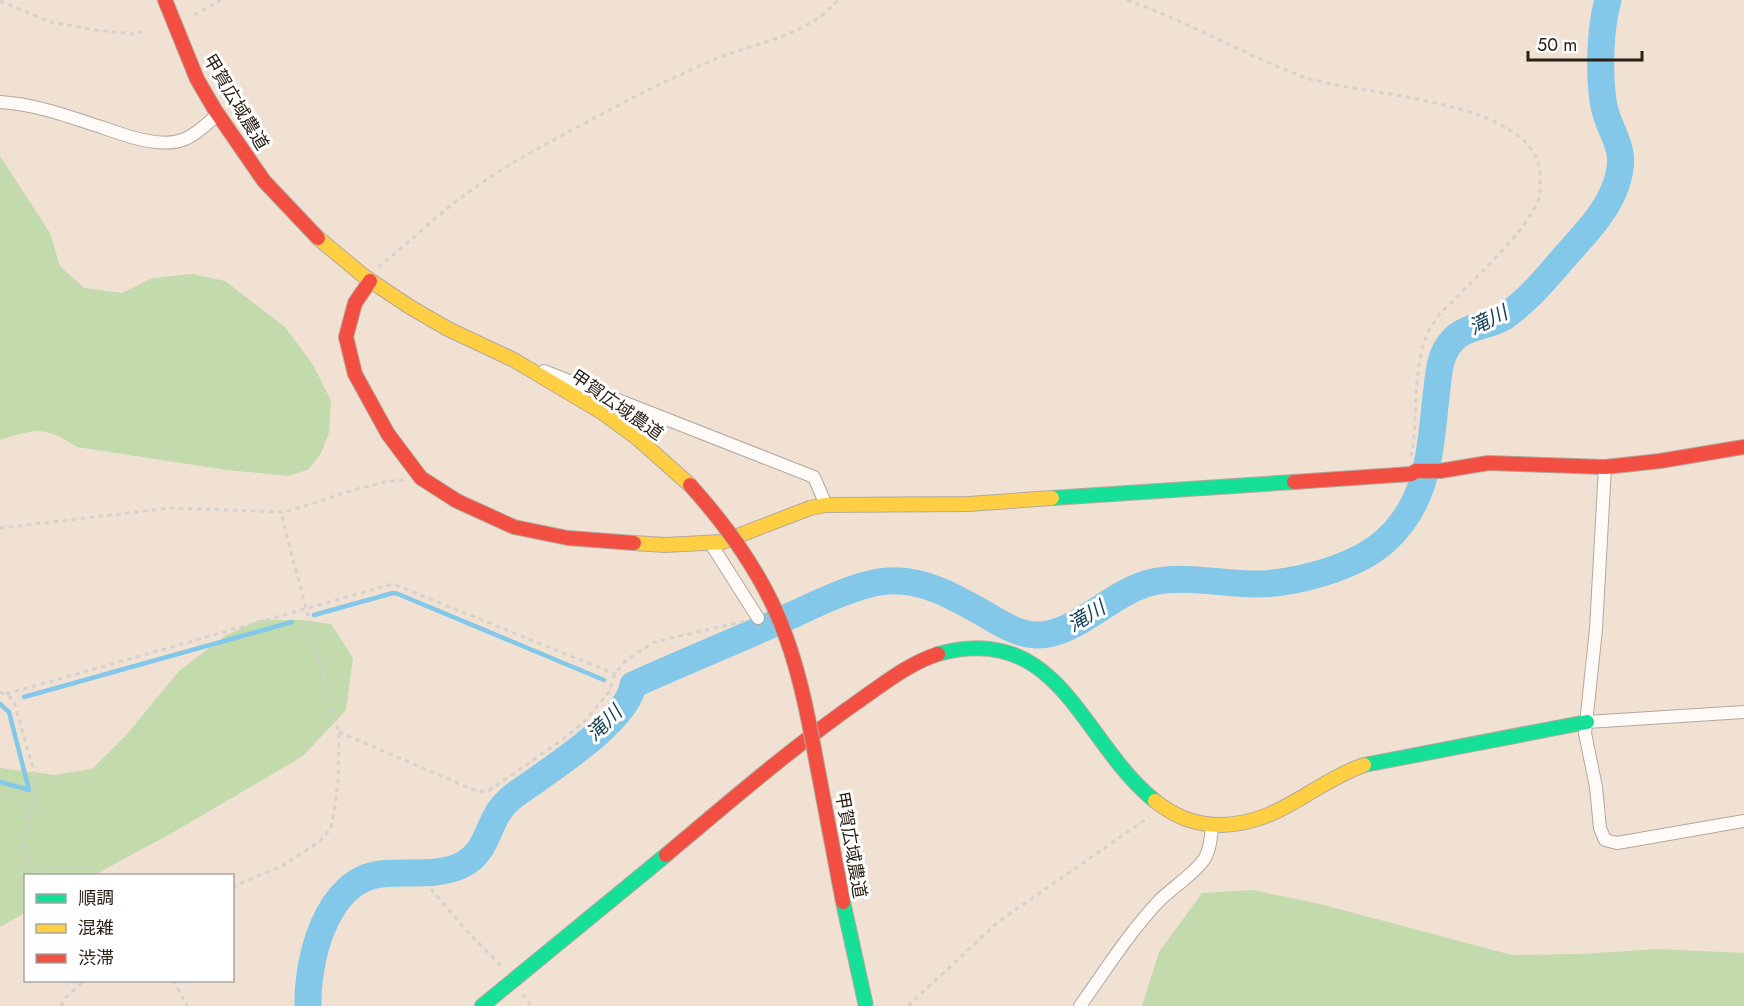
<svg xmlns="http://www.w3.org/2000/svg" width="1744" height="1006" font-family="Jost,'Noto Sans JP',sans-serif">
<style>
.green{fill:#c2daac}
.lines{fill:none;stroke-linecap:round;stroke-linejoin:round}
.stream{stroke:#83c7e9;stroke-width:4.5}
.river{stroke:#83c7e9;stroke-width:27}
.street-casing{stroke:#b3a89d;stroke-width:14}
.fast-casing{stroke:#b3a89d;stroke-width:16}
.slow-casing{stroke:#b3a89d;stroke-width:16}
.jam-casing{stroke:#b3a89d;stroke-width:16}
.path{stroke:#d5d1cd;stroke-width:3;stroke-dasharray:4.5 4.5;stroke-linecap:butt}
.street{stroke:#fdfaf8;stroke-width:12}
.fast{stroke:#16e098;stroke-width:14}
.slow{stroke:#ffcf43;stroke-width:14}
.jam{stroke:#f24e42;stroke-width:14}
.fast-bridge-casing{stroke:#b3a89d;stroke-width:16;stroke-linecap:butt}
.jam-bridge-casing{stroke:#b3a89d;stroke-width:16;stroke-linecap:butt}
.fast-bridge{stroke:#16e098;stroke-width:14}
.jam-bridge{stroke:#f24e42;stroke-width:14}
.labels{text-anchor:middle;stroke-width:6;stroke-linejoin:round;paint-order:stroke}
.street-label{font-size:18px;fill:#281f15;stroke:#fff}
.water-label{font-size:20px;font-style:italic;fill:#174359;stroke:#fff}
</style>
<rect width="100%" height="100%" fill="#f0e1d3"/>
<g class="green">
<path d="M 0,156 L 50,233 L 60,266 L 84,288 L 122,293 L 153,278 L 192,274 L 225,281 L 285,327 L 313,365 L 331,401 L 329,433 L 321,453 L 309,469 L 289,476 L 227,470 L 77,447 C 42,425 38,429 0,440 Z"/>
<polygon points="259,620 301,620 331,624 353,658 346,710 303,756 172,833 94,875 26,876 25,913 0,927 0,768 55,775 92,769 128,733 179,671 225,636"/>
<polygon points="1252,890 1320,904 1512,955 1582,954 1657,949 1744,953 1744,1006 1142,1006 1159,952 1202,893"/>
</g>
<g class="lines">
<g class="stream">
<polyline points="314,615 393,593 398,594 604,680"/>
<polyline points="24,697 292,622"/>
<polyline points="0,704 9,712 29,790 0,782"/>
</g>
<path class="river" d="M 308,1006 C 307,960 326,880 381,874 C 407,871 438,877 462,865 C 486,853 487,828 500,810 C 503,805 508,801 512,797 C 543,774 627,723 633,685 C 679,664 726,645 773,624 C 804,610 855,583 888,581 C 923,579 953,596 983,613 C 1000,623 1016,634 1036,635 C 1075,637 1113,590 1153,582 C 1187,575 1221,584 1255,584 C 1294,584 1354,568 1384,542 C 1431,501 1430,445 1437,388 C 1439,371 1440,354 1452,341 C 1464,326 1488,327 1504,317 C 1526,302 1544,281 1561,261 C 1581,238 1606,214 1616,185 C 1630,145 1608,135 1603,101 C 1599,72 1600,28 1608,0"/>
<defs>
<g id="street">
<path d="M 0,102 C 35,104 70,117 104,128 C 126,136 162,149 185,139 C 197,134 208,123 218,114"/>
<polyline points="544,371 814,477 826,505"/>
<polyline points="1605,467 1596,629 1585,733 1596,787 1600,828 1605,840 1617,843 1744,821"/>
<polyline points="711,544 758,618"/>
<polyline points="1587,722 1744,712"/>
<path d="M 1080,1006 C 1105,971 1128,934 1158,902 C 1171,888 1195,874 1205,858 C 1210,849 1211,838 1212,827"/>
</g>
<g id="fast">
<polyline points="1052,498 1294,482"/>
<path d="M 938,654 C 1060,620 1081,742 1155,801"/>
<polyline points="1364,765 1587,722"/>
<polyline points="482,1006 666,855"/>
</g>
<g id="slow">
<polyline points="318,238 365,277 410,307 448,329 514,360 603,413 636,437 690,485"/>
<polyline points="634,543 665,545 722,542 810,508 826,505 969,504 1052,498"/>
<path d="M 1155,801 C 1176,817 1195,825 1222,825 C 1281,823 1311,784 1364,765"/>
</g>
<g id="jam">
<polyline points="165,0 197,79 215,110 264,181 318,238"/>
<polyline points="370,281 355,303 346,337 355,374 388,434 421,478 457,501 514,527 568,538 634,543"/>
<polyline points="1294,482 1411,474 1416,471 1440,471 1488,463 1605,467 1660,461 1744,447"/>
<path d="M 666,855 C 730,801 794,746 863,698 C 886,682 910,663 938,654"/>
</g>
</defs>
<use href="#street" class="street-casing"/>
<use href="#fast" class="fast-casing"/>
<use href="#slow" class="slow-casing"/>
<use href="#jam" class="jam-casing"/>
<g class="path">
<path d="M 1127,0 C 1186,21 1240,52 1298,75 C 1352,97 1545,96 1540,180 C 1540,185 1540,192 1539,198 C 1526,232 1481,272 1455,299 C 1449,305 1441,312 1436,319 C 1409,355 1420,414 1411,456"/>
<polyline points="0,1 50,22 95,30 132,34 142,32"/>
<polyline points="194,15 221,0"/>
<path d="M 378,267 C 411,242 439,212 473,189 C 512,161 556,139 598,116 C 636,96 674,77 713,60 C 755,42 807,37 838,0"/>
<polyline points="0,528 171,508 282,512 302,507 347,492 384,482 404,480"/>
<path d="M 0,692 L 10,697 L 14,702 L 34,771 C 41,807 10,840 37,876"/>
<polyline points="6,694 393,584 615,674"/>
<polyline points="339,732 474,790 487,792 562,740 584,722 609,692 615,674 625,661 634,655 654,642 745,621"/>
<polyline points="232,887 284,865 320,841 331,828 335,806 338,781 339,732 283,522 282,512"/>
<polyline points="431,889 466,930 503,968"/>
<polyline points="173,980 187,1006"/>
<polyline points="523,994 531,1006"/>
<polyline points="61,1006 65,998 85,980"/>
<polyline points="908,1006 998,922 1149,817"/>
</g>
<use href="#street" class="street"/>
<use href="#fast" class="fast"/>
<use href="#slow" class="slow"/>
<use href="#jam" class="jam"/>
<defs>
<polyline id="fast-bridge" points="843,902 866,1006"/>
<path id="jam-bridge" d="M 690,485 C 727,526 759,570 780,621 C 797,663 806,705 814,749 C 824,800 833,851 843,902"/>
</defs>
<use href="#fast-bridge" class="fast-bridge-casing"/>
<use href="#jam-bridge" class="jam-bridge-casing"/>
<use href="#fast-bridge" class="fast-bridge"/>
<use href="#jam-bridge" class="jam-bridge"/>
</g>
<g class="labels">
<g class="street-label">
<text transform="translate(236 102) rotate(59)" y="6">甲賀広域農道</text>
<text transform="translate(617 405) rotate(35)" y="6">甲賀広域農道</text>
<text transform="translate(851 845) rotate(80)" y="6">甲賀広域農道</text>
</g>
<g class="water-label">
<text transform="translate(1488 320) rotate(-26)" y="7">滝川</text>
<text transform="translate(1086 616) rotate(-31)" y="7">滝川</text>
<text transform="translate(604 723) rotate(-44)" y="7">滝川</text>
</g>
</g>
<rect x="24" y="874" width="210" height="108" fill="#ffffff" stroke="#a9a5a1" stroke-width="1.5"/>
<rect x="36" y="894" width="30" height="9" fill="#16e098" stroke="#a9a5a1" stroke-width="1.5"/>
<text x="78" y="904" font-size="18" fill="#281f15">順調</text>
<rect x="36" y="924" width="30" height="9" fill="#ffcf43" stroke="#a9a5a1" stroke-width="1.5"/>
<text x="78" y="934" font-size="18" fill="#281f15">混雑</text>
<rect x="36" y="954" width="30" height="9" fill="#f24e42" stroke="#a9a5a1" stroke-width="1.5"/>
<text x="78" y="964" font-size="18" fill="#281f15">渋滞</text>
<path d="M1528 51v9h114v-9" fill="none" stroke="#281f15" stroke-width="3"/>
<text x="1537" y="51" font-size="18" fill="#281f15" stroke="#ffffff" stroke-width="4.5" paint-order="stroke">50 m</text>
</svg>
